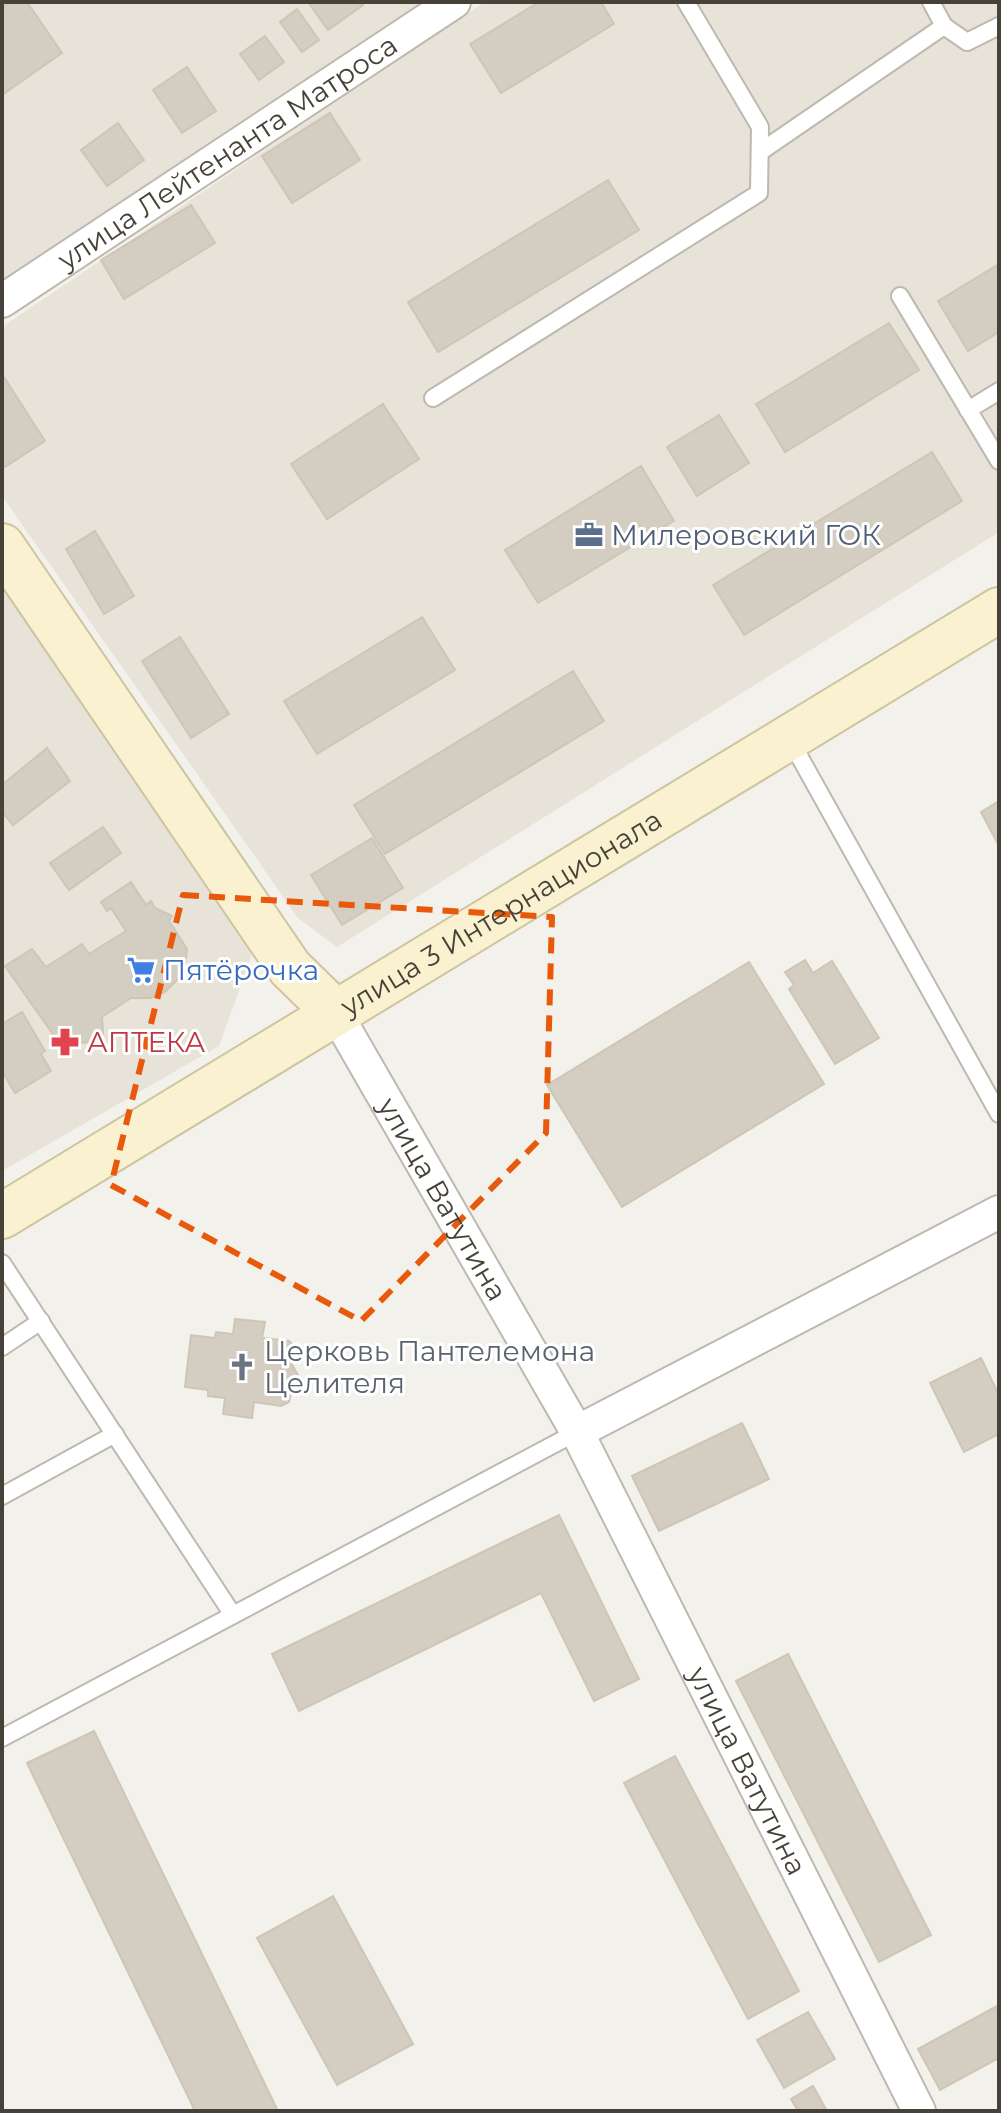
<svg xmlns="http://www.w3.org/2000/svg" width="1001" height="2113" font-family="Montserrat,sans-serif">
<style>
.residential{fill:#e7e3d9}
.building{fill:#d4cdc1;stroke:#cec6b5;stroke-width:2}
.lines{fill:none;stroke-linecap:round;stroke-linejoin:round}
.service-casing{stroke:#beb9ae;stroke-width:20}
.minor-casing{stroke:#beb9ae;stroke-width:36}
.secondary-casing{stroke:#cec4a0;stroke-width:48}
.service{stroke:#fff;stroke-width:16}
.minor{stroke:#fff;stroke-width:32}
.secondary{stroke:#f9f1cf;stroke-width:44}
.marked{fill:none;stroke:#e8590c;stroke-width:6;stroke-dasharray:16 10;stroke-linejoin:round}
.labels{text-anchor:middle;stroke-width:6;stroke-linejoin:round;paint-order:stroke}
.street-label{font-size:28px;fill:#474239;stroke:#fff}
.service-label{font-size:28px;fill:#4e5e75;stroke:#fff;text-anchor:start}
.shop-label{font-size:28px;fill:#366cbe;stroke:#fff;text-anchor:start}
.health-label{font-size:28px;fill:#be3a42;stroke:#fff;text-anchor:start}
.worship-label{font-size:28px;fill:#5b616d;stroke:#fff;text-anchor:start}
</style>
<rect width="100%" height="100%" fill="#f3f1eb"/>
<g class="residential">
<polygon points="2,2 441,2 2,292"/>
<polygon points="485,2 999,2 999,532 337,947 298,918 2,496 2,327"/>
<polygon points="2,568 252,954 219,1046 2,1171"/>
</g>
<g class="building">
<polygon points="11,2 27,2 62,53 2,95 2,8"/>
<polygon points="308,2 360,2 363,5 328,30"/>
<polygon points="539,2 601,2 614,24 501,93 470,44"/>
<polygon points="297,9 319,40 302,52 280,22"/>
<polygon points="265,36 284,62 259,80 240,54"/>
<polygon points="187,67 216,111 182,133 153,90"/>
<polygon points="330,113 360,160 292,203 262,156"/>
<polygon points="118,123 144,160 107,186 81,150"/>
<polygon points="608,180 639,230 438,352 408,302"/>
<polygon points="191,205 215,243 124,299 101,260"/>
<polygon points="999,264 999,332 968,351 938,301"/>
<polygon points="889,323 919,370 785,452 756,404"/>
<polygon points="2,374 45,441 5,467 2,463"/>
<polygon points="383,404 419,459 327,519 291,464"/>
<polygon points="719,415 749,463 697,496 667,447"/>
<polygon points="932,452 962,501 744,635 713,585"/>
<polygon points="641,466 674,521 538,603 505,550"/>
<polygon points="95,531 134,596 104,614 66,549"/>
<polygon points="422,617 455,670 317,754 284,701"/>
<polygon points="180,637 229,714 191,738 142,661"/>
<polygon points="573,671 604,721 385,854 354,805"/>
<polygon points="47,748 70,781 13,825 2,812 2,785"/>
<polygon points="999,801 999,846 981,812"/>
<polygon points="103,827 121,853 69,890 50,863"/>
<polygon points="372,838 403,888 342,925 311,875"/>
<polygon points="131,882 146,905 151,901 155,908 172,916 169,921 187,949 184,973 165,992 151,998 131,998 102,1017 103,1034 95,1042 75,1043 64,1050 5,966 32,949 46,967 82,944 89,954 126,931 111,908 107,911 101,902"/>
<polygon points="805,960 813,973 832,961 879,1038 835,1064 789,989 794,985 785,972"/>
<polygon points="749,962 824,1084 622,1207 547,1085"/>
<polygon points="22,1012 45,1051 41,1054 51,1071 15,1093 2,1071 2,1024"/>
<polygon points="235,1319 265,1322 262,1338 289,1341 297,1349 290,1361 298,1375 287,1387 291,1394 289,1402 281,1406 254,1402 252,1418 223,1414 225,1398 208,1396 208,1390 185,1387 191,1335 215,1338 216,1332 233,1334"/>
<polygon points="981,1358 999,1395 999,1434 964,1452 930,1383"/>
<polygon points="742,1423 769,1479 659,1531 632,1476"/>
<polygon points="559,1515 639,1679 594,1701 541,1593 299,1711 272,1654"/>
<polygon points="788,1654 931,1935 879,1962 736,1681"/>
<polygon points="94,1731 278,2111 195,2111 27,1763"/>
<polygon points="675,1756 799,1991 748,2019 624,1783"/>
<polygon points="333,1896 413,2044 337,2085 257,1938"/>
<polygon points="999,2005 999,2058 940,2090 918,2049"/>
<polygon points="808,2012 835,2059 784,2088 757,2040"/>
<polygon points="813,2086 827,2111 798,2111 791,2099"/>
</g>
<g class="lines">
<defs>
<g id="service">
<polyline points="944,26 967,42 999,26"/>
<polyline points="760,152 944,26 931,2"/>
<polyline points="900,296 999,461"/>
<polyline points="433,398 759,193 760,127 686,2"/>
<polyline points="968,410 999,391"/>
<polyline points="789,738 999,1114"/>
<polyline points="2,1263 233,1615"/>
<polyline points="2,1347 41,1321"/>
<polyline points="2,1496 115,1434"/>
<polyline points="2,1738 577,1432"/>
</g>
<g id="minor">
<path id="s1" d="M 2,301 L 454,2"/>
<path id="s2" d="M 335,1012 L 577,1432 L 919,2111"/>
<polyline points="577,1432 999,1212"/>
</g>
<g id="secondary">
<polyline points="2,546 290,968 335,1012"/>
<path id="s3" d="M 2,1216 L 999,610"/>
</g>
</defs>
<use href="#service" class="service-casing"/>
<use href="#minor" class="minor-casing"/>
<use href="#secondary" class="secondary-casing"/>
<use href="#service" class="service"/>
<use href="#minor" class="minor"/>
<use href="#secondary" class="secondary"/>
</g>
<path class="marked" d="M 183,895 L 552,917 L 546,1133 L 361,1321 L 111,1185 Z"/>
<defs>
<symbol id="office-bare" viewBox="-9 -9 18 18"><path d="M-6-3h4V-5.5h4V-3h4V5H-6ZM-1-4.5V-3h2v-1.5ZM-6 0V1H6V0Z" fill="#5c6f8a" stroke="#fff" stroke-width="2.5" paint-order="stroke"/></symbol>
<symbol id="supermarket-bare" viewBox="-9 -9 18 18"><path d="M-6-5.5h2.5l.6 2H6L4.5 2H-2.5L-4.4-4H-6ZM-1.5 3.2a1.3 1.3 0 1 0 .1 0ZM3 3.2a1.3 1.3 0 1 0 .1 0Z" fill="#3f7fe0" stroke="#fff" stroke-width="2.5" paint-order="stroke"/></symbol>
<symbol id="pharmacy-bare" viewBox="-9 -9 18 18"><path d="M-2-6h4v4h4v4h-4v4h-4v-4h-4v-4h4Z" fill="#e0444e" stroke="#fff" stroke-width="2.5" paint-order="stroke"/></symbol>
<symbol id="church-bare" viewBox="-9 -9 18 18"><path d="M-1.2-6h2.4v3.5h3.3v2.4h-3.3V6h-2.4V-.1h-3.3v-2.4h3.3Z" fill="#6b7280" stroke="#fff" stroke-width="2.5" paint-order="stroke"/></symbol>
</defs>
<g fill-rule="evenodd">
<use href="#office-bare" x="569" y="515" width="40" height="40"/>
<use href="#supermarket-bare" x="121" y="950" width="40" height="40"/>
<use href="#pharmacy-bare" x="45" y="1022" width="40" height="40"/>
<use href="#church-bare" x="222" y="1347" width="40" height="40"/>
</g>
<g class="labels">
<g class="street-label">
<text dy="10" stroke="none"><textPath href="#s1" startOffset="270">улица Лейтенанта Матроса</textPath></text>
<text dy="10" stroke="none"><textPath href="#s3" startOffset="584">улица 3 Интернационала</textPath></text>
<text dy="10" stroke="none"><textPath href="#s2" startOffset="216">улица Ватутина</textPath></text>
<text dy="10" stroke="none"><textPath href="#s2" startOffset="864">улица Ватутина</textPath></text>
</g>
<g class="service-label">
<text x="611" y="545">Милеровский ГОК</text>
</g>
<g class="shop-label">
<text x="163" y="980">Пятёрочка</text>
</g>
<g class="health-label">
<text x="87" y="1052">АПТЕКА</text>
</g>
<g class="worship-label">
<text x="264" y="1361">Церковь Пантелемона<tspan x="264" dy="32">Целителя</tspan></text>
</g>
</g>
<rect width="1001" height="2113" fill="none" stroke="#474239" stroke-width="8"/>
</svg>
